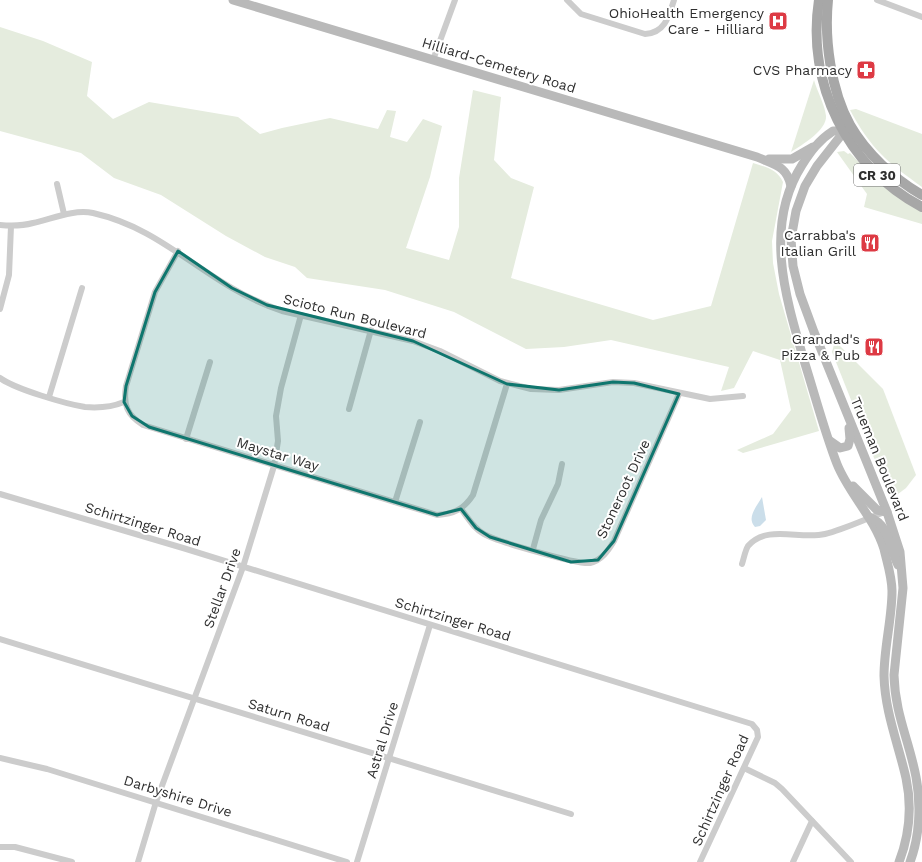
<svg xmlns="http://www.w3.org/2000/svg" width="922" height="862" font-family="'Work Sans',sans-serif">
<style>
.green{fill:#e5ecde}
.water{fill:#cbdeea}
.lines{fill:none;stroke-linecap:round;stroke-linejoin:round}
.street{stroke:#ccc;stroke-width:6}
.secondary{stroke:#b9b9b9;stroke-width:9}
.primary{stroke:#a7a7a7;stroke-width:10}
.marked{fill:#0f766e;fill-opacity:0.2;stroke:#0f766e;stroke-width:3;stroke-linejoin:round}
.labels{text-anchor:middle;stroke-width:4;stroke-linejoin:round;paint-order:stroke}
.shield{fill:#fff;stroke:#6d6d6d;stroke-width:1}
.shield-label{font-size:13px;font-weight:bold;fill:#2f2f2f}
.poi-label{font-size:14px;fill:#2f2f2f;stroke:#fff;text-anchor:end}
.street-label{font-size:14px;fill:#2f2f2f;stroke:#fff}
</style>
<rect width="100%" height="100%" fill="#fff"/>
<g class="green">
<path d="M 0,27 L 43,41 L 92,62 L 87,96 L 113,119 L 149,102 L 238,117 L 260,134 L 282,128 L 330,118 L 378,129 L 387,110 L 396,111 L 390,137 L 407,142 L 423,119 L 442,126 L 430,177 L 406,248 L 449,260 L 459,227 L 459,178 L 473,90 L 501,97 L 494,160 L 511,178 L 534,187 L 511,278 L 653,320 L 711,306 L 753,163 C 765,167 777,169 783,182 L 772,241 L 773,263 L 779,294 L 819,431 L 743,453 L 737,450 L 773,434 L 791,410 L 780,360 L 753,351 L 734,388 L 721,391 L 729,367 L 611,340 L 564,347 L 526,349 L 454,312 L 385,290 L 307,278 L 295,267 L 265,257 L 226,236 L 161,195 L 114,178 L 81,153 L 0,131 Z"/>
<path d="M 814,80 C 817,91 825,105 826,116 C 827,130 802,145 791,152 Z"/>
<path d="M 856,109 L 922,134 L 922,187 C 887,162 871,149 850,110 Z"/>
<path d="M 844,151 L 848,154 L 850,153 C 873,177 892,196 922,212 L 922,224 L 864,207 L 867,194 L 837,152 Z"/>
<polygon points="835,341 883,389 916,475 906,488 898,494 888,493 832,352"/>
</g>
<path class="water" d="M 762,497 L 766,520 L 760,526 L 755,527 C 746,518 757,506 762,497 Z"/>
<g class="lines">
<g class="street">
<path d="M 567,0 L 581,14 L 645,34 C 665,33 669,16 674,0"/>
<polyline points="877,0 922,17"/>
<polyline points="433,60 455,0"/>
<polyline points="57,184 64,214"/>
<path d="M 0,225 C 11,226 22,226 33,223 C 52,219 73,209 93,213 C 150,226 184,260 232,288 C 247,297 265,305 282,311 L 413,341 L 440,351 L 500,381 L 531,389 L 559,390 L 613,382 L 634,383 L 710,399 L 743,396"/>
<path d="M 178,251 L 155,292 L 126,386 C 123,405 127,415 143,425 L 437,515 C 454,514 464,509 473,495 L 507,384"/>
<polyline points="0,309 9,275 11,226"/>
<path d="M 0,378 C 15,389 66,404 85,407 C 97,408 112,407 124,402"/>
<polyline points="49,397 82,288"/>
<polyline points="349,409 371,330"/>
<polyline points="186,439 210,362"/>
<polyline points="0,494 183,548 752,724 757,730 758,737 700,862"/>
<polyline points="395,502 420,422"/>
<path d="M 461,509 C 468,518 474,529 484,534 C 495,541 579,565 590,563 C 602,560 608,551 614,541 L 679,394"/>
<polyline points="533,549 541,520 558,484 562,464"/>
<path d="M 742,564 C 744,558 745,551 748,546 C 767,524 800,540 825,534 C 845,529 865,519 885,512"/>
<polyline points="0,639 571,814"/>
<polyline points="0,758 47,769 347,862"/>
<polyline points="744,768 775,783 782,789 851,862"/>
<polyline points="0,847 15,847 72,862"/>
<polyline points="138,862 156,802 243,567 274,466 278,441 276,416 281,388 301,315"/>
<polyline points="357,862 430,625"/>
<polyline points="793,862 812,821"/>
</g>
<g class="secondary">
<path d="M 233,0 L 757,157 C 775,165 787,166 791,186"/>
<path d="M 846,129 L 817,166 L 805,186 L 796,211 L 791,239 L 793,266 L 800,294 L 814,332 L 887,512 L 900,552 L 903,588 L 894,675 C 895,714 909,740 916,777 C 921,804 920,836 910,862"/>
<path d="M 843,131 L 833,131 C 819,140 811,151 802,165 C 762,228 787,302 806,367 C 816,399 825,433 837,464 C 849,494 874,517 884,549 C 887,562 892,577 892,591 C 892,619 884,647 884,676 C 885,712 898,743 906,778 C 912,806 909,836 899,862"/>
<polyline points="769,159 792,159 813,147"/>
<polyline points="830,441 840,448 848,446 850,439 849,428"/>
<polyline points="853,486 877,510 887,512"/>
<path d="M 869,517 C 890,525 889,547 898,565"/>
</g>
<g class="primary">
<path d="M 819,0 C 806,83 847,168 922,207"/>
<path d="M 828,0 C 824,39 831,91 850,125 C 866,153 894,179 922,195"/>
</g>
</g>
<path class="marked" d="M 178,251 L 232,288 L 267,305 L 413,341 L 507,384 L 559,390 L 613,382 L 634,383 L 679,394 L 614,541 L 598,560 L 571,562 L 490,537 L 476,528 L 461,509 L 437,515 L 149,427 L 132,416 L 124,402 L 126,386 L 155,292 Z"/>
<defs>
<symbol id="hospital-square" viewBox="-11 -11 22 22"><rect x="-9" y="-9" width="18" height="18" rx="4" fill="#dd3a44" stroke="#fff"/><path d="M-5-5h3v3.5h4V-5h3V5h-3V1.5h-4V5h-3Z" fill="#fff"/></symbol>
<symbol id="pharmacy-square" viewBox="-11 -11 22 22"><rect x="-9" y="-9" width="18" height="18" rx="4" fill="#dd3a44" stroke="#fff"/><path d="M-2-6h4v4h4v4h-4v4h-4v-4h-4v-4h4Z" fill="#fff"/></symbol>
<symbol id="restaurant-square" viewBox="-11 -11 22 22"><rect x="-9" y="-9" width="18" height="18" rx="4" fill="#dd3a44" stroke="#fff"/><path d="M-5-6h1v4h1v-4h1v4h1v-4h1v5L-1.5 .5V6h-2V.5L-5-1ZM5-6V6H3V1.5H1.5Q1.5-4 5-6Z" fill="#fff"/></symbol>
</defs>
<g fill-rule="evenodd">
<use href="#hospital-square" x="767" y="10" width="22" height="22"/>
<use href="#pharmacy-square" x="855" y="59" width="22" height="22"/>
<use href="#restaurant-square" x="859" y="232" width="22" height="22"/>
<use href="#restaurant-square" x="863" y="336" width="22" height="22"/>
</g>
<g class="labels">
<rect class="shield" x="854" y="164" width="46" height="22" rx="3"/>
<g class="shield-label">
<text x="877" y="180">CR 30</text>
</g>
<g class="poi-label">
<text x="764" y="18">OhioHealth Emergency<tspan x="764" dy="16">Care - Hilliard</tspan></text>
<text x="852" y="75">CVS Pharmacy</text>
<text x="856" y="240">Carrabba's<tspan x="856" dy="16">Italian Grill</tspan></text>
<text x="860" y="344">Grandad's<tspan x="860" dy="16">Pizza &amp; Pub</tspan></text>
</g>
<g class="street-label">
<text transform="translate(499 65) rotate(17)" y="5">Hilliard-Cemetery Road</text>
<text transform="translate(355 316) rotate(14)" y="5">Scioto Run Boulevard</text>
<text transform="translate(278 454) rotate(17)" y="5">Maystar Way</text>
<text transform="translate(880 459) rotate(68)" y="5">Trueman Boulevard</text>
<text transform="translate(623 489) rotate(-65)" y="5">Stoneroot Drive</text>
<text transform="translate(143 524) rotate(17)" y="5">Schirtzinger Road</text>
<text transform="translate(222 588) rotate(-70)" y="5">Stellar Drive</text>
<text transform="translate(453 619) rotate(17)" y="5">Schirtzinger Road</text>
<text transform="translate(289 715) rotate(17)" y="5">Saturn Road</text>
<text transform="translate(382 740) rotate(-73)" y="5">Astral Drive</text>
<text transform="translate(720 790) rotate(-66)" y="5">Schirtzinger Road</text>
<text transform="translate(178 796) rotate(17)" y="5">Darbyshire Drive</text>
</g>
</g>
</svg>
